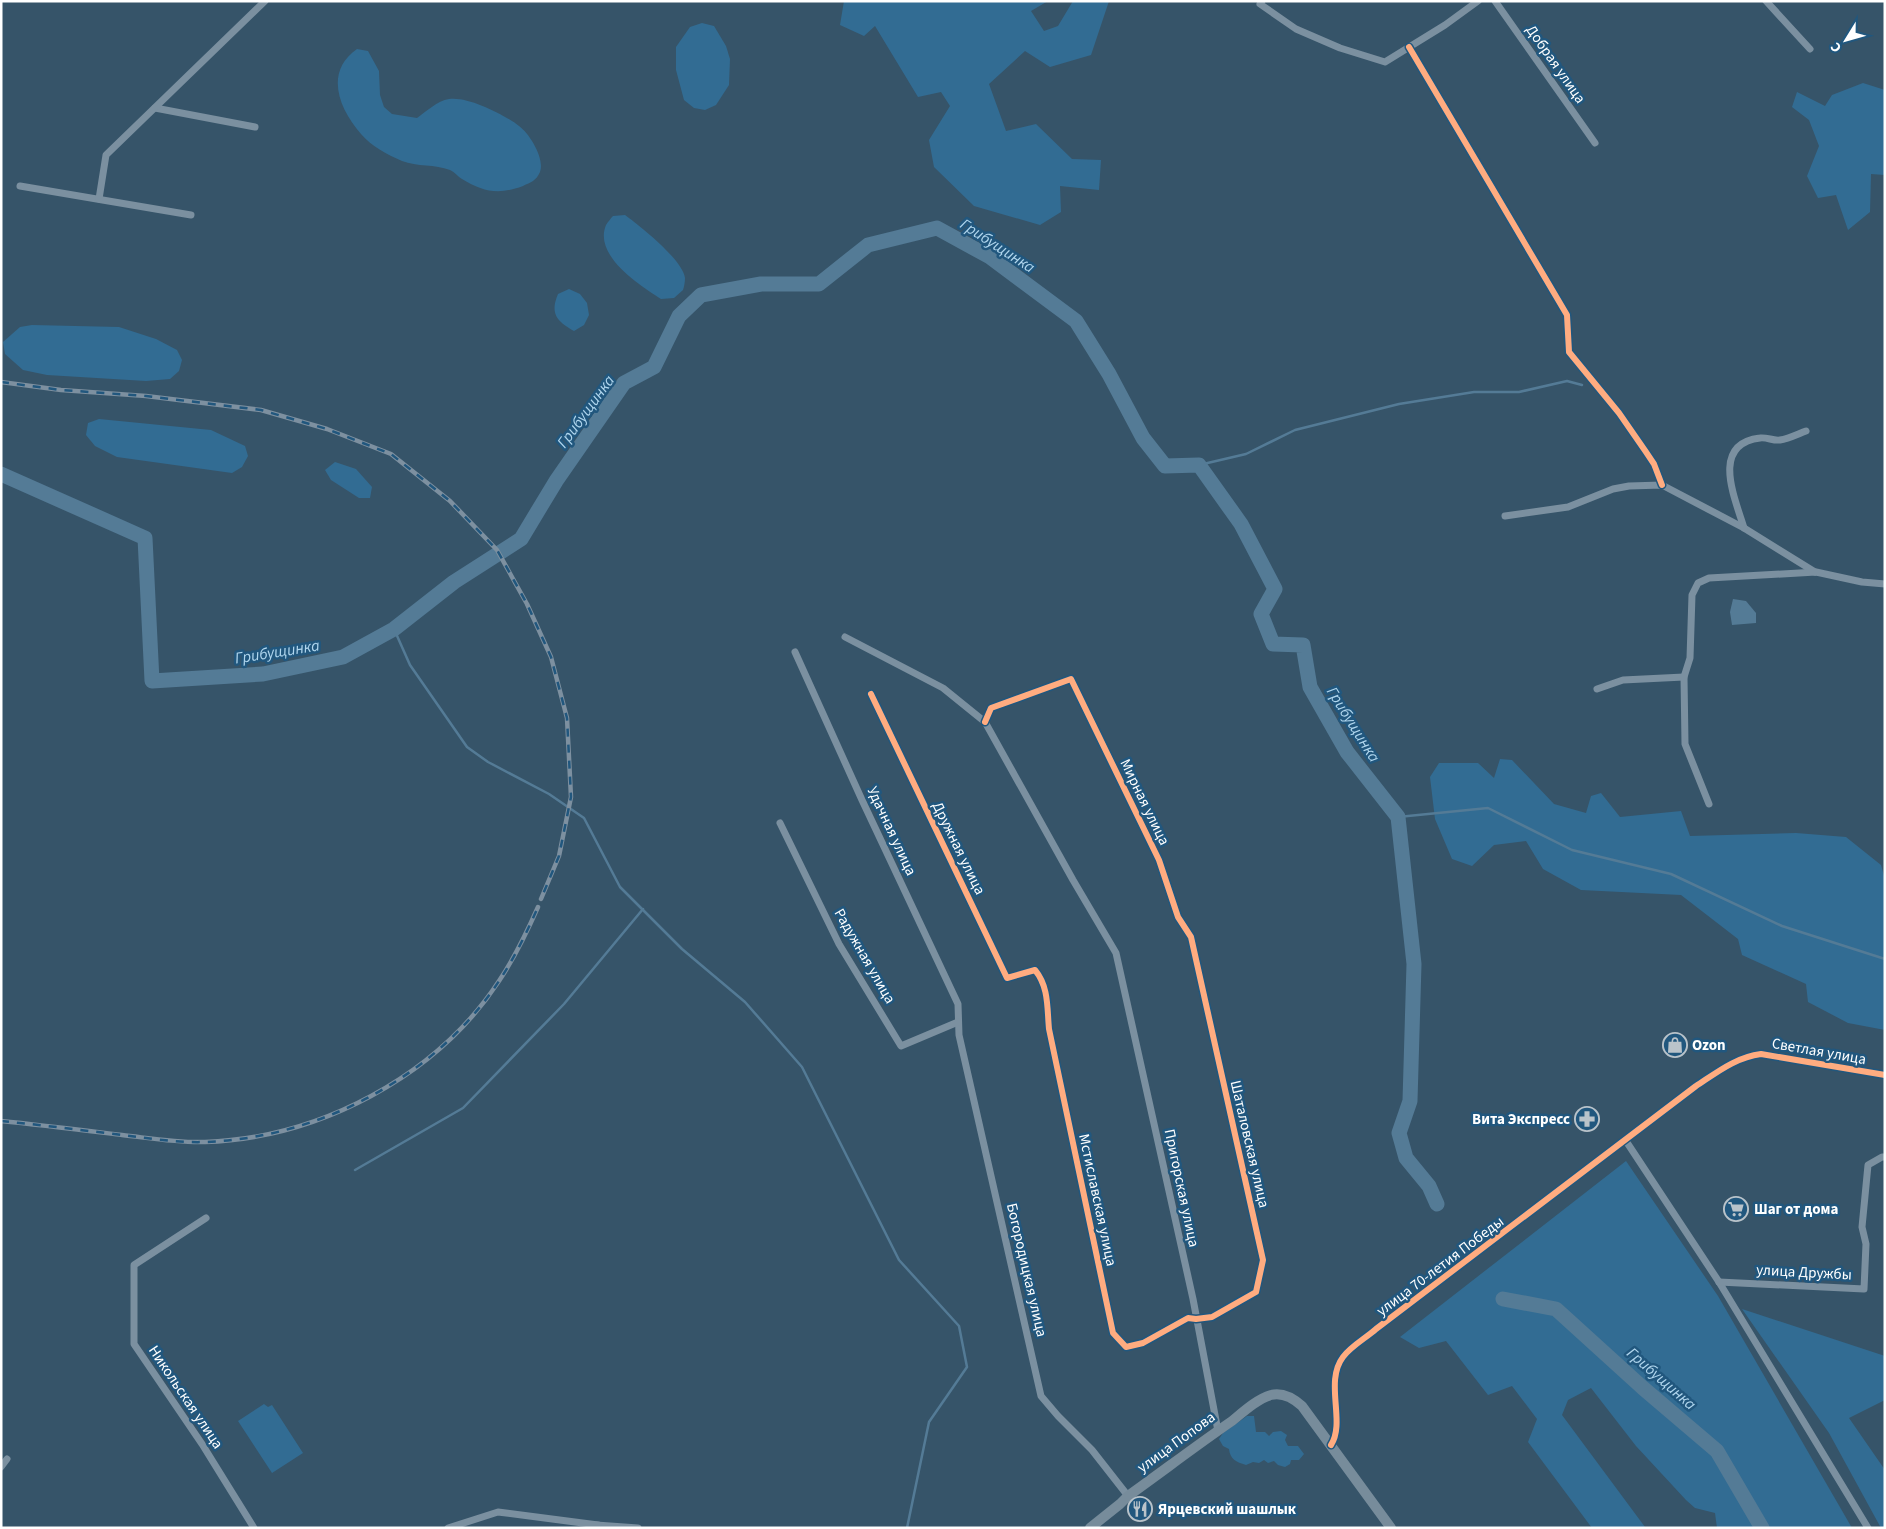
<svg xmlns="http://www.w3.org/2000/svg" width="1886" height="1529" font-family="'Source Sans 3',sans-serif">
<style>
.green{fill:#326c93}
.water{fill:#547b96}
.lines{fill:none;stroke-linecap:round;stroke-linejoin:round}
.stream{stroke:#547b96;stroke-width:2.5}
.river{stroke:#547b96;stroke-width:15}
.street{stroke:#7b90a0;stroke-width:7}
.secondary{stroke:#778c9b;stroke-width:10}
.rail-casing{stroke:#7d90a0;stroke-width:4.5}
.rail{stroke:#21577e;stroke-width:2.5;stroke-dasharray:8;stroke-linecap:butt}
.cycleway-casing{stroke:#21577e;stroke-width:9}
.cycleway{stroke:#ffac80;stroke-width:6}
.labels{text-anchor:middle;stroke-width:5;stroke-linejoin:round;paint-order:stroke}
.street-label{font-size:15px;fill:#fff;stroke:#21577e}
.poi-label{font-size:15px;font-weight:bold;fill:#fff;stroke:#21577e;text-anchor:start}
.water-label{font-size:16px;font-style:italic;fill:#b0d6ee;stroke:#21577e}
</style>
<rect width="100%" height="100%" fill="#365469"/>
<g class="green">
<polygon points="844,1 1048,1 1031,11 1044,31 1058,26 1073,1 1109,1 1091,55 1050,67 1025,51 989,84 1006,131 1036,124 1072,159 1101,160 1099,190 1060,186 1061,212 1040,225 974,206 934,167 929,140 950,106 941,92 918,97 875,26 864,36 840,25"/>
<polygon points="702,23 714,26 726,46 730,59 729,85 716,105 705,110 694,108 684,100 676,70 676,47 690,27"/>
<path d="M 357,49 L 368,51 L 379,71 L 380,95 L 384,107 L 392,114 L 417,118 C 427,111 437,101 449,99 C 468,96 505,115 519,126 C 530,134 545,159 540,172 C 536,181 531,182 523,186 C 499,195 483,192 462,179 C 458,177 455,172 450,170 C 435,164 417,167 402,161 C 388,155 371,146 361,134 C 339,109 324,72 357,49 Z"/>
<polygon points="1863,83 1885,90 1885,175 1871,174 1870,212 1848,230 1836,195 1818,198 1807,176 1819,146 1809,120 1792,107 1797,92 1825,106 1832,95"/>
<path d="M 625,215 C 640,226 683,260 685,278 C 685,282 684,287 683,290 L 674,298 L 661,299 C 641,286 593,256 606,225 C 608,222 611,218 613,216 Z"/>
<path d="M 569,289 L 580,294 L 587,303 L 589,315 L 584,325 L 574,331 C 556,321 550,313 558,294 Z"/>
<polygon points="32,325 119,327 156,339 177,350 182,360 179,371 170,379 146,381 47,375 23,370 5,354 3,342 20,327"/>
<polygon points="99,419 211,430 245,446 248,456 242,467 232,473 117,457 95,446 86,435 88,423"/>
<polygon points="335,462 356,469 372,487 370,498 359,498 331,480 325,470"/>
<polygon points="1500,759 1512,760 1554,804 1586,813 1591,796 1601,793 1620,817 1681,811 1690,836 1796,833 1846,837 1881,865 1885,879 1885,1030 1848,1023 1808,1002 1806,984 1742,955 1738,939 1681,895 1581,890 1543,869 1526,841 1494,845 1472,866 1452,859 1435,819 1430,777 1439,763 1478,763 1494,778"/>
<polygon points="1626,1161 1718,1296 1852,1528 1717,1528 1715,1513 1695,1508 1686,1500 1636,1446 1591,1388 1568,1400 1562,1415 1645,1527 1592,1528 1528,1442 1537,1419 1512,1386 1488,1395 1446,1341 1419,1348 1400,1337"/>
<polygon points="1742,1309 1885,1356 1885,1400 1849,1418 1885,1470 1885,1528 1881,1528 1829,1433"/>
<polygon points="264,1404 268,1407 272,1405 303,1453 272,1473 238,1421"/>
<path d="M 1247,1416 L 1254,1416 L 1256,1432 L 1265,1432 L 1269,1436 L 1273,1432 L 1281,1431 L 1287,1435 L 1285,1440 L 1288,1446 L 1298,1446 L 1304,1454 L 1299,1460 L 1291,1460 L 1290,1464 L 1285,1467 L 1278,1465 L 1274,1461 L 1268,1463 L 1264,1460 L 1259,1463 L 1253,1462 L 1246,1465 C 1236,1462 1230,1459 1229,1449 L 1223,1446 L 1219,1439 L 1223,1433 Z"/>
</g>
<polygon class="water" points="1733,599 1746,601 1756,613 1756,623 1732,625 1730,612"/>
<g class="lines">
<g class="stream">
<polyline points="1199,465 1246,454 1295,430 1399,404 1474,392 1519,392 1567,381 1582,385"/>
<polyline points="394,629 410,665 467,747 488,762 549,794 584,818 620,887 682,949 745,1002 802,1067 899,1260 959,1326 967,1367 929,1422 907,1528"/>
<polyline points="1398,817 1488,808 1572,850 1671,874 1782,926 1885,959"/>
<polyline points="355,1170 463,1108 564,1004 643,909"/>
</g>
<g class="river">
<polyline points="1,474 145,538 152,681 263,674 343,657 394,629 454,582 521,539 556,481 624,383 654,367 679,316 701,295 761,284 819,284 868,245 937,228 990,257 1076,321 1109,374 1143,438 1165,466 1199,465 1241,524 1275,589 1261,614 1273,644 1303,645 1310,687 1347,752 1398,817 1414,964 1410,1101 1399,1133 1406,1158 1429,1186 1437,1204"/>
<polyline points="1503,1299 1556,1309 1643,1388 1717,1451 1762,1528"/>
</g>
<g class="street">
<polyline points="1262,1 1260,4 1296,29 1340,48 1385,62 1445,25 1478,1"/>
<polyline points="1495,1 1595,143"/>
<polyline points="1766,1 1810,49"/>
<polyline points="1409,47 1567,315 1569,352 1619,413 1646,452 1654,464 1662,485"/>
<polyline points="155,108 255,127"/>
<polyline points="20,186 191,215"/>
<polyline points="99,199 106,155 265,1"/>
<polyline points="1505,516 1568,507 1613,489 1629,486 1662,485 1744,528 1815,572"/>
<path d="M 1744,528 C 1735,498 1710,444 1760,438 C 1767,437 1773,441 1780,440 C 1788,439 1798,434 1806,431"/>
<polyline points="845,637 943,688 985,722 1073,880 1116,953 1193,1299 1218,1431"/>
<polyline points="795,652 862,800 958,1004 959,1035 1041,1396 1058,1416 1092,1450 1128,1496"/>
<polyline points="1597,689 1623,680 1684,677"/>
<path d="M 871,694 L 1007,978 L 1035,970 C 1049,987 1047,1008 1049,1029 L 1113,1333 L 1126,1347 L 1143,1343 L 1188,1318 L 1196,1319 L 1212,1317 L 1256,1292 L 1263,1260 L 1191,937 L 1178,917 L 1159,860 L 1071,679 L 991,708 L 985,722"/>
<polyline points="1709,804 1685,744 1684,677 1690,658 1692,595 1698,583 1709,578 1816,572 1862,582 1885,584"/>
<polyline points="780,823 839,944 901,1046 958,1022"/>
<polyline points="1626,1141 1719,1282 1868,1528"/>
<polyline points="206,1218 134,1265 134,1344 202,1444 254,1528"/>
<polyline points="1719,1282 1864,1289 1866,1244 1862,1227 1868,1165 1882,1157 1885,1157"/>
<path d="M 1331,1445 C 1346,1422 1324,1382 1343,1357 C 1351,1346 1366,1338 1376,1329 L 1696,1086 C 1716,1073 1736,1057 1761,1054 L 1885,1075"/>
<polyline points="1,1467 7,1459"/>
<polyline points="596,1525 638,1528"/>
<polyline points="448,1528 498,1512 598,1525"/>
</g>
<path class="secondary" d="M 1090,1528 L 1120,1504 L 1128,1496 C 1163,1471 1197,1445 1232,1421 C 1243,1412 1257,1399 1271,1395 C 1283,1392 1293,1398 1302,1406 L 1391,1528"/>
<defs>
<g id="rail">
<polyline points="1,382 61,390 146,396 261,410 327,429 391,454 450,501 497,550 527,604 551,657 567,718 571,797 559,856 541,899"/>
<path d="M 1,1121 C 41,1125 81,1130 122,1135 C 149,1138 177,1143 205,1142 C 319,1138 436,1077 499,981 C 515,957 527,932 538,907"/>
</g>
</defs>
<use href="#rail" class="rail-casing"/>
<use href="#rail" class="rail"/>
<defs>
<g id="cycleway">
<polyline points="1409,47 1567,315 1569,352 1619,413 1646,452 1654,464 1662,485"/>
<path d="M 871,694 L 1007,978 L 1035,970 C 1049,987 1047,1008 1049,1029 L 1113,1333 L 1126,1347 L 1143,1343 L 1188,1318 L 1196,1319 L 1212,1317 L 1256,1292 L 1263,1260 L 1191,937 L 1178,917 L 1159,860 L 1071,679 L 991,708 L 985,722"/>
<path d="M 1331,1445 C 1346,1422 1324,1382 1343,1357 C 1351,1346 1366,1338 1376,1329 L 1696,1086 C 1716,1073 1736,1057 1761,1054 L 1885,1075"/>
</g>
</defs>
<use href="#cycleway" class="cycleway-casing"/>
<use href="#cycleway" class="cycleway"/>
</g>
<defs>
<symbol id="shop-ring" viewBox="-11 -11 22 22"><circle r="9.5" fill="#21577e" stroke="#b9c3ca" stroke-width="1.5"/><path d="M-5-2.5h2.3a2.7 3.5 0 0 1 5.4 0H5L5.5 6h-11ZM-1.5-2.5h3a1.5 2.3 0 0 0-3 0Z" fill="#b9c3ca"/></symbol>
<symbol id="pharmacy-ring" viewBox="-11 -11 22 22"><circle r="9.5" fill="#21577e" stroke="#b9c3ca" stroke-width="1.5"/><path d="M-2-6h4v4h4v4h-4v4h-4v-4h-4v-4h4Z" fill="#b9c3ca"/></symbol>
<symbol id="supermarket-ring" viewBox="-11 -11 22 22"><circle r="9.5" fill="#21577e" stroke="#b9c3ca" stroke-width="1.5"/><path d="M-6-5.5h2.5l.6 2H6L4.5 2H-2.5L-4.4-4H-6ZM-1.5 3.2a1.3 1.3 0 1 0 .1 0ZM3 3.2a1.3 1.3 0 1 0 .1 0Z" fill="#b9c3ca"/></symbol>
<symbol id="restaurant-ring" viewBox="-11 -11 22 22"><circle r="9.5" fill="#21577e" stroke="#b9c3ca" stroke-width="1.5"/><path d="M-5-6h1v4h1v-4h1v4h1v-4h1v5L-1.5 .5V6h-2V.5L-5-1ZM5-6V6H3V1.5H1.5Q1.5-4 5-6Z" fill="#b9c3ca"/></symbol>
</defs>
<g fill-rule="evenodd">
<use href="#shop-ring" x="1661" y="1031" width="28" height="28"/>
<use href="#pharmacy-ring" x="1573" y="1105" width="28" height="28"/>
<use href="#supermarket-ring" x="1722" y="1195" width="28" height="28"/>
<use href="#restaurant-ring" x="1126" y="1495" width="28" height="28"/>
</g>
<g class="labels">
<g class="street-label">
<text transform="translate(1556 64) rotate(55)" y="5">Добрая улица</text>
<text transform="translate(1145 802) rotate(64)" y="5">Мирная улица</text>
<text transform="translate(892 831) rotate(65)" y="5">Удачная улица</text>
<text transform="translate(959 848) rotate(64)" y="5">Дружная улица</text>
<text transform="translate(865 956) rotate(60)" y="5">Радужная улица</text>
<text transform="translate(1819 1051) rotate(10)" y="5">Светлая улица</text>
<text transform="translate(1250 1144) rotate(77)" y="5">Шаталовская улица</text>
<text transform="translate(1182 1188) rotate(78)" y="5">Пригорская улица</text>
<text transform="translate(1098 1200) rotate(78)" y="5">Мстиславская улица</text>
<text transform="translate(1440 1266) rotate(-37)" y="5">улица 70-летия Победы</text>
<text transform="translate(1027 1270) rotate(77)" y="5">Богородицкая улица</text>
<text transform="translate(1804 1272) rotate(3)" y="5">улица Дружбы</text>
<text transform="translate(186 1397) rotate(56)" y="5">Никольская улица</text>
<text transform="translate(1176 1442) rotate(-36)" y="5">улица Попова</text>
</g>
<g class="poi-label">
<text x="1692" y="1050">Ozon</text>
<text x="1570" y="1124" text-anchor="end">Вита Экспресс</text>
<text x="1754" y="1214">Шаг от дома</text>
<text x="1158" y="1514">Ярцевский шашлык</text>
</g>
<g class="water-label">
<text transform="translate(998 245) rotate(33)" y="6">Грибущинка</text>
<text transform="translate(585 411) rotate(-54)" y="6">Грибущинка</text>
<text transform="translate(277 651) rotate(-9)" y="6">Грибущинка</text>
<text transform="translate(1354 724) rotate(58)" y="6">Грибущинка</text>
<text transform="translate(1662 1378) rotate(41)" y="6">Грибущинка</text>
</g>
</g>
<rect width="1886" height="1529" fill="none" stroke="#ffffff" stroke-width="5"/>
<g transform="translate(1846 40) rotate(233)" stroke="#21577e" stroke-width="4" paint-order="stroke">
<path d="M0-4L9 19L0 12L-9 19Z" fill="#ffffff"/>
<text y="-8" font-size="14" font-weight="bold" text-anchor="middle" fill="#ffffff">С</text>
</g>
</svg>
